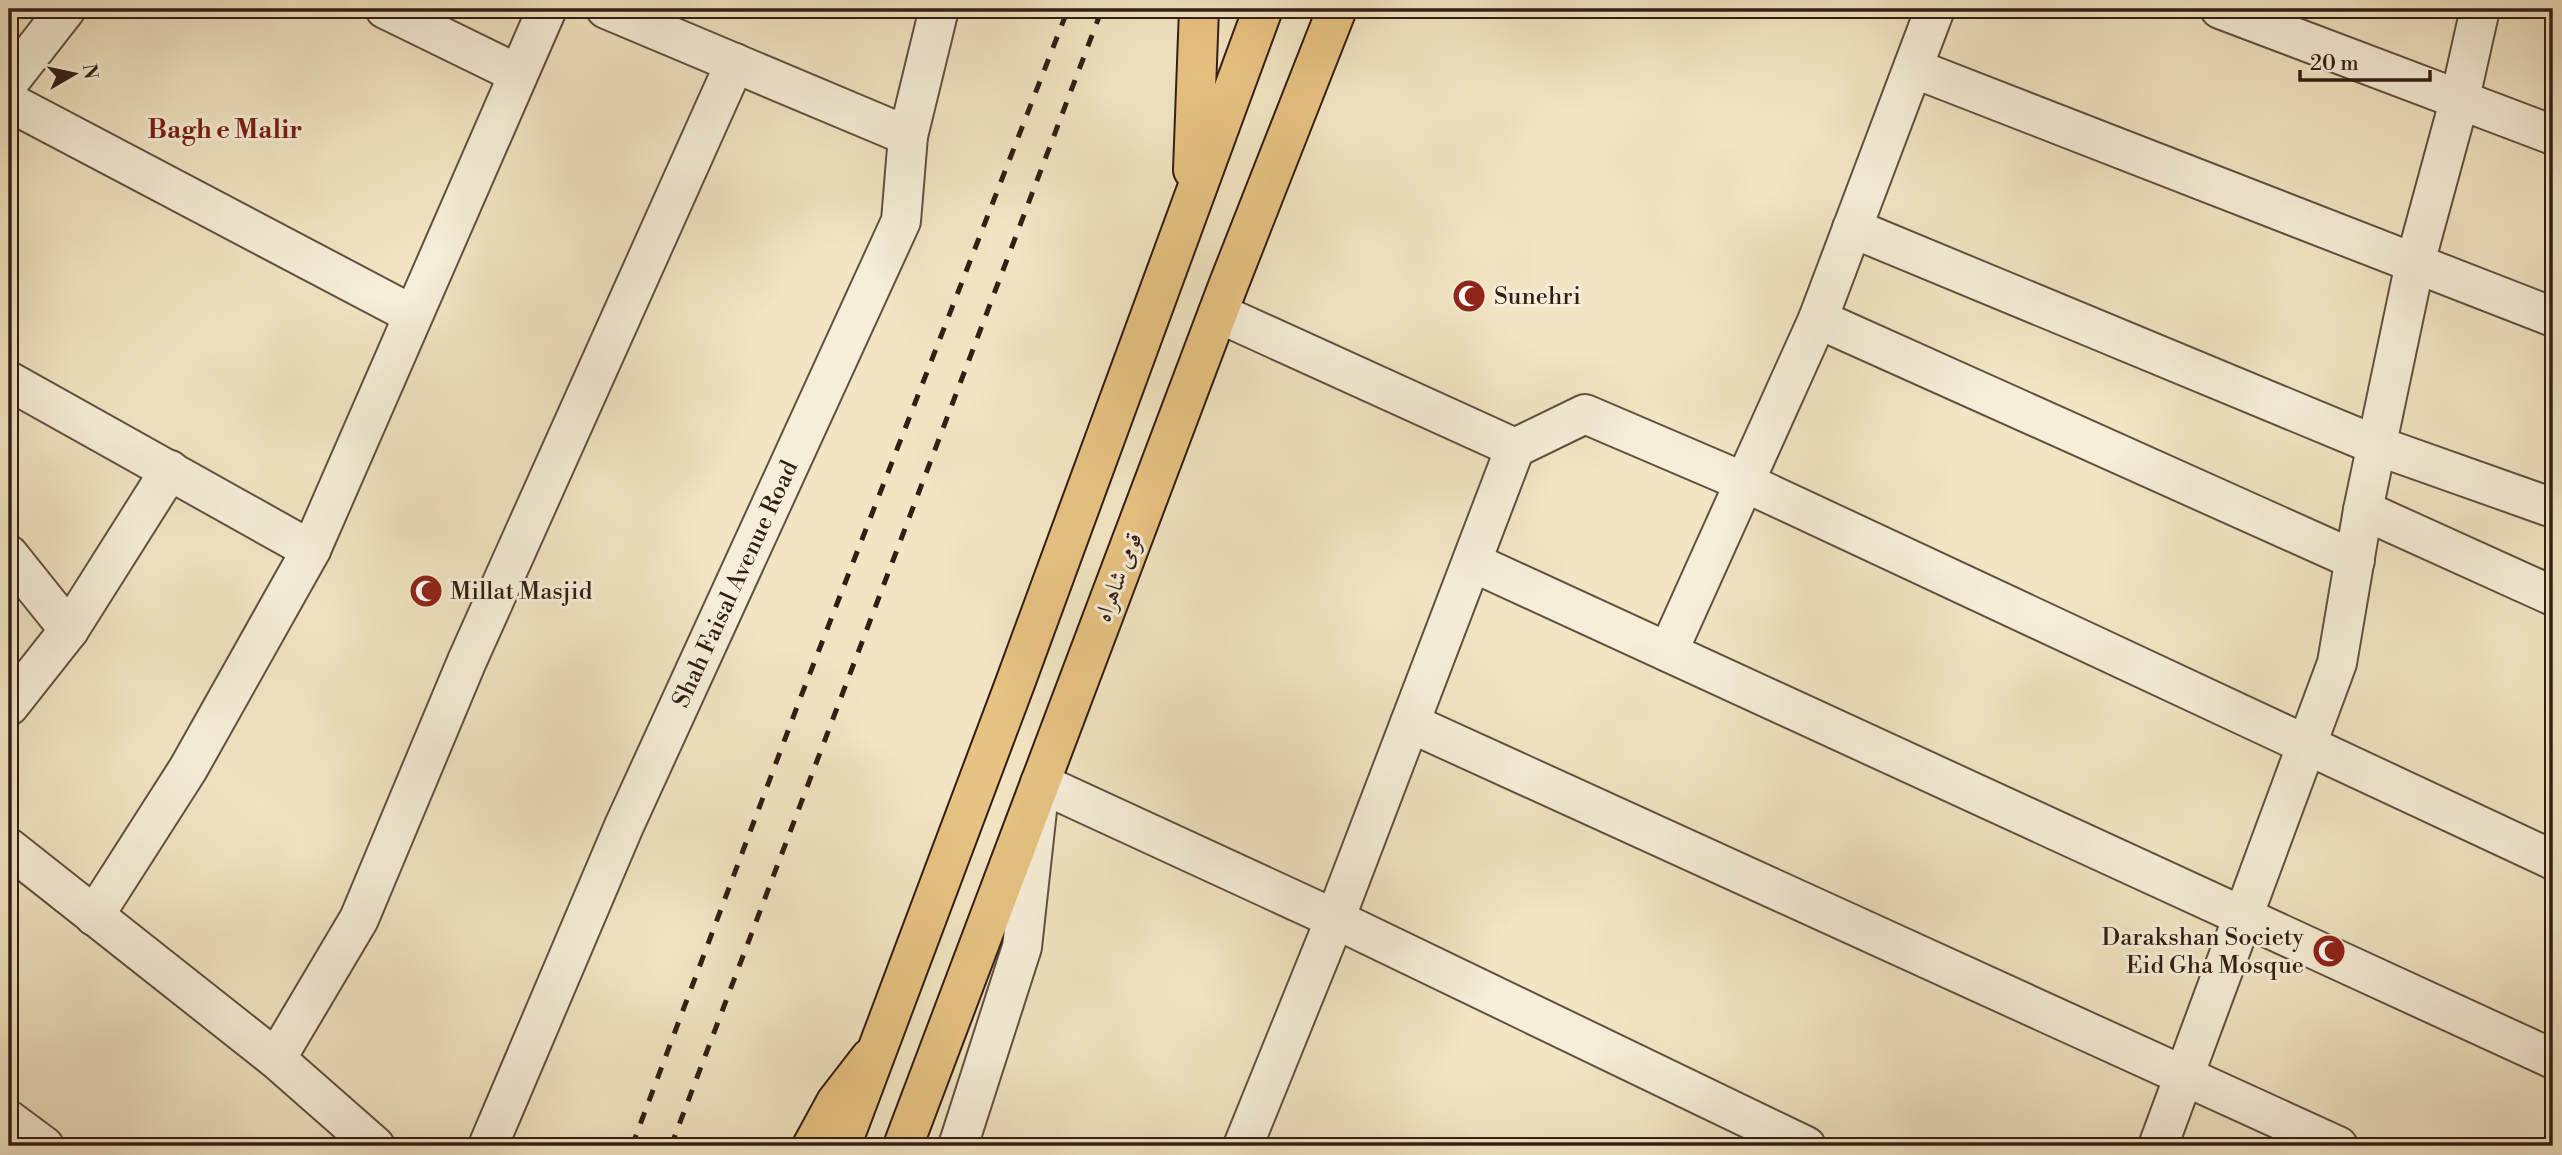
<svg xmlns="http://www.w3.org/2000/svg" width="2562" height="1155" font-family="'Libre Bodoni',Amiri,serif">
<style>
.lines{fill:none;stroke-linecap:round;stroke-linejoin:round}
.minor-casing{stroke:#625040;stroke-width:42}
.major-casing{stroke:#331e14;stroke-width:42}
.highway-casing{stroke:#331e14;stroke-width:42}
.minor{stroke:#f6eed8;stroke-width:38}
.major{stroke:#e8c282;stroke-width:38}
.highway{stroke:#e8c282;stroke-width:38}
.rail{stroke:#331e14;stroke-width:5;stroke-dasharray:12 12;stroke-linecap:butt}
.labels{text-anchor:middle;stroke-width:6;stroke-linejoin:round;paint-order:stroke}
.poi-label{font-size:24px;fill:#331e14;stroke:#f6eed8;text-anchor:start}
.street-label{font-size:24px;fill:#331e14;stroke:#f6eed8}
.neighbourhood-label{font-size:26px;font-weight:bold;fill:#7a1f14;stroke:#f6eed8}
</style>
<rect width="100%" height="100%" fill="#f1e5c3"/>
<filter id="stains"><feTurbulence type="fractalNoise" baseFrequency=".00286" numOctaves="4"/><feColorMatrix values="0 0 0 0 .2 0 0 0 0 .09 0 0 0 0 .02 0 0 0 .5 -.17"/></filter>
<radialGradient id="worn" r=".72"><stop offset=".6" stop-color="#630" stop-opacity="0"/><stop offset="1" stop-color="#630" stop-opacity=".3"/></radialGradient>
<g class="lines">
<defs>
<g id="minor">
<polyline points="385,9 518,74"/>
<polyline points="606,9 908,136"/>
<polyline points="2220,9 2553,135"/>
<polyline points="1913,68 2553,317"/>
<polyline points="9,82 66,9"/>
<polyline points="9,102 413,315"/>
<polyline points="1852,228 2378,446 2553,508"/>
<polyline points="1218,313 1515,448"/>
<polyline points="1818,319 2355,560"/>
<polyline points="9,381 311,550"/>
<polyline points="2363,510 2553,596"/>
<polyline points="9,555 69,630"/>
<polyline points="1472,562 2553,1059"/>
<polyline points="1668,652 1818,319 1935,9"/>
<polyline points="9,706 69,630 170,470"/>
<polyline points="1410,723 2338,1146"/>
<polyline points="9,848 276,1059 375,1146"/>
<polyline points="94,916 188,769 311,550 547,9"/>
<polyline points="276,1059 359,919 467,661 735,63"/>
<polyline points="9,1120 44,1146"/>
<path id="s1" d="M 488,1146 L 624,826 L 901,221 L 908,136 L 939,9"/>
<polyline points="958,1146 1022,947 1040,783 1335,919 1806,1146"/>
<polyline points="1243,1146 1335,919 1515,448 1585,414 1744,482 2553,860"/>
<polyline points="2158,1146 2337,663 2363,510 2415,263 2460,98 2480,9"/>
</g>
<polyline id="major" points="812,1146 836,1102 870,1058"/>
<g id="highway">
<polyline points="1193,170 1199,9"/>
<polyline points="841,1146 1014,686 1263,9"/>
<polyline points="903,1146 1228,286 1337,9"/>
</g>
</defs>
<use href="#minor" class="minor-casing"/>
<use href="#major" class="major-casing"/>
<use href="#highway" class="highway-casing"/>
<use href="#minor" class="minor"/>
<use href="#major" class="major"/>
<use href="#highway" class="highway"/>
<g class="rail">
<polyline points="632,1146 800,699 1068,9"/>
<polyline points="671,1146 1102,9"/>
</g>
</g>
<defs>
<symbol id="mosque-disc" viewBox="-11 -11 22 22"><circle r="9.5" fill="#8f2418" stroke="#f6eed8"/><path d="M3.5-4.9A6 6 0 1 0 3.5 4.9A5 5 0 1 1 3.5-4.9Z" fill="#fff"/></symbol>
</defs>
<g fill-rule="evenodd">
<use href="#mosque-disc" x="1450" y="277" width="38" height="38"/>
<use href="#mosque-disc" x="407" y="572" width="38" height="38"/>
<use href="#mosque-disc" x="2310" y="932" width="38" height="38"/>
</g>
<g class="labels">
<g class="poi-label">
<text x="1494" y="304">Sunehri</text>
<text x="450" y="599">Millat Masjid</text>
<text x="2304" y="945" text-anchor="end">Darakshan Society<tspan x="2304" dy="28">Eid Gha Mosque</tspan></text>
</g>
<g class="street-label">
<text transform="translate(1118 577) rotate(-69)" y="8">قومی شاہراہ</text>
<text dy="8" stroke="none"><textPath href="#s1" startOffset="614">Shah Faisal Avenue Road</textPath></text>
</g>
<g class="neighbourhood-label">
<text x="225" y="138">Bagh e Malir</text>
</g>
</g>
<rect width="2562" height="1155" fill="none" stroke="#f1e5c3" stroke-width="35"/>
<rect x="10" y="10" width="2541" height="1134" fill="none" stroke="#331e14" stroke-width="3.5"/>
<rect x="18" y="18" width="2527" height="1120" fill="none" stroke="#331e14" stroke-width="2"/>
<g transform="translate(74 74) rotate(81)" stroke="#f6eed8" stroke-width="5" paint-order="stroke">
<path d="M0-5L12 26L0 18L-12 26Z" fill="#331e14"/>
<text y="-10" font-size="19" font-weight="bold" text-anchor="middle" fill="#331e14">N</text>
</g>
<path d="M2300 70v10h130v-10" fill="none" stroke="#331e14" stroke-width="3.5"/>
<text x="2310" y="70" font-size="21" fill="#331e14" stroke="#f6eed8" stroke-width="5" paint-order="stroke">20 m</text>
<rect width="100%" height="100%" filter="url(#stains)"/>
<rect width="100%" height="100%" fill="url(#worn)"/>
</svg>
